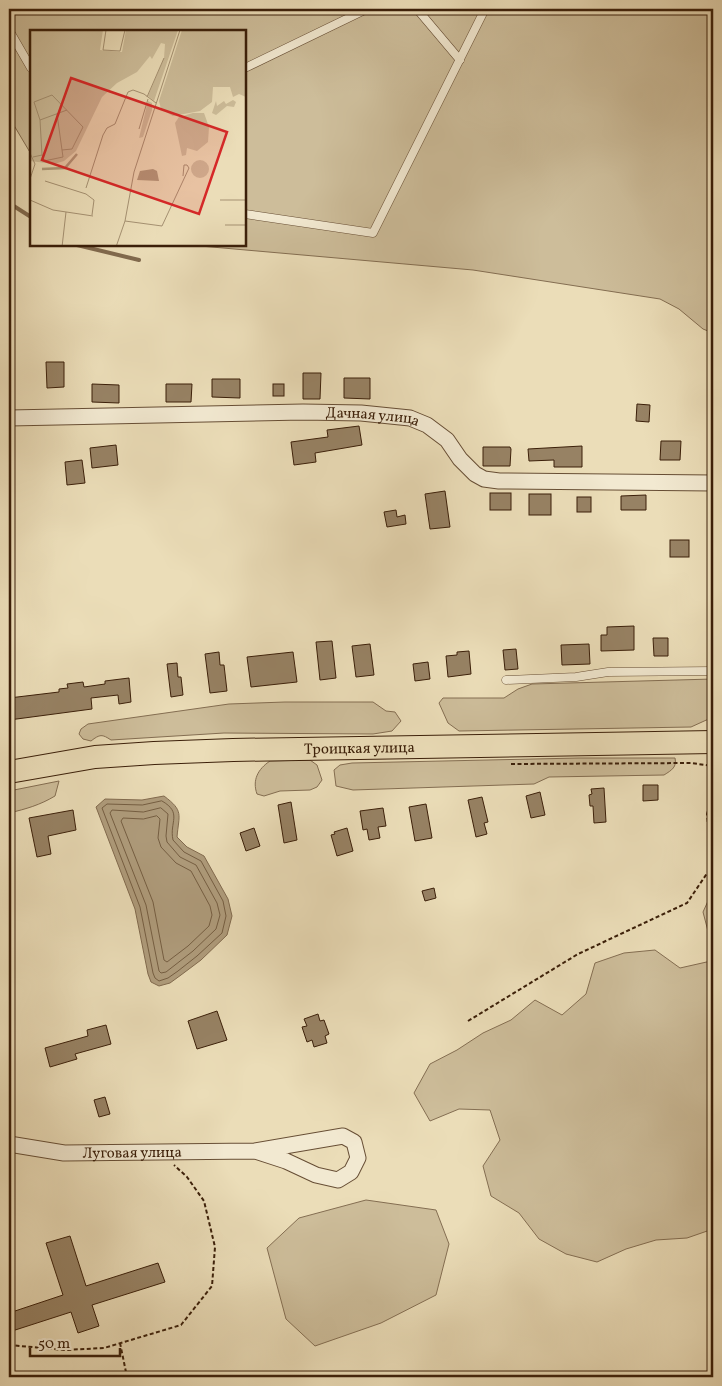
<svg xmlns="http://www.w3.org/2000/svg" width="722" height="1386" font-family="Vollkorn,serif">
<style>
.green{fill:#cdbd9a;stroke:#846e52}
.water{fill:#af9c7c;stroke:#816a4e}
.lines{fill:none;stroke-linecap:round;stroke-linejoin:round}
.shore{stroke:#755e42;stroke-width:1}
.stream{stroke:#816a4e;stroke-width:4}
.building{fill:#978264;stroke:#3b1f09}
.service-casing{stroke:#674e35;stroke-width:9}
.minor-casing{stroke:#674e35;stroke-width:17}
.primary-casing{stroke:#3b1f09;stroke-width:24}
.path{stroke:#3b1f09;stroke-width:2;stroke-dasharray:4 2.5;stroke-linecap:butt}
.service{stroke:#f2e9d1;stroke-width:8}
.minor{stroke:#f2e9d1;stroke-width:15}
.primary{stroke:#ebddb8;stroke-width:22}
.labels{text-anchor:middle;stroke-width:4;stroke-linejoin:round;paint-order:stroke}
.street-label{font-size:15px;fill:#3b1f09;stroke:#f2e9d1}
.inset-river{fill:none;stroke:#af9c7c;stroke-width:2.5}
.inset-road{fill:none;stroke:#a59172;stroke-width:1}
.view{fill:#d62828;fill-opacity:0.15;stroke:#d62828;stroke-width:2.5}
.inset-edge{fill:none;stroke:#3b1f09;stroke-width:2.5}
</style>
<rect width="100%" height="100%" fill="#ebddb8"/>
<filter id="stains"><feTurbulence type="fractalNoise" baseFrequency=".004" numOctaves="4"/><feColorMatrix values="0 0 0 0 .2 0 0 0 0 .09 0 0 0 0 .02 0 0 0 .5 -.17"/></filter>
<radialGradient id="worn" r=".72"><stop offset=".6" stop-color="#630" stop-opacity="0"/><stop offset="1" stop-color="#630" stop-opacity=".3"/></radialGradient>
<g class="green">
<polygon points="9,9 713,9 713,333 703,329 679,309 660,299 473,270 189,245 245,245 245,31 31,31 31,154 9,117"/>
<polygon points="713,679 713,717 691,727 459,731 448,723 439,703 443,698 504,698 518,689 532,684"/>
<path d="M 285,702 L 373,702 L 386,711 L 395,712 L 401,721 L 392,731 L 373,734 L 224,733 L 111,740 C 102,734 100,734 91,741 L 83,739 L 79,734 L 81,729 L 88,724 L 229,704 Z"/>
<path d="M 579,758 L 675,758 C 677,767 672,770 664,775 L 549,777 L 534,784 L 353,790 L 336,786 L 334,770 L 340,765 L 352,763 Z"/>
<path d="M 310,760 L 317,765 L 322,780 L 317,787 L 310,790 L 280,791 L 264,796 L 257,794 C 252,780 258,769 270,761 Z"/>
<path d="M 59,781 L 55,796 C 40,805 26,809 9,813 L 9,791 Z"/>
<polygon points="713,890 713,935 709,935 703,912"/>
<polygon points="655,950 680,968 711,961 713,964 713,1229 687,1238 656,1240 626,1249 597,1262 566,1254 539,1239 519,1213 491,1196 483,1166 500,1140 490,1110 459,1109 430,1121 414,1093 430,1064 457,1050 483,1033 511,1020 535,1000 562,1015 586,994 595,963 624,953"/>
<polygon points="366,1200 436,1210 449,1244 436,1295 381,1323 315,1346 286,1319 267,1248 299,1218"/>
</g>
<path class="water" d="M 164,796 C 184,811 179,814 177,837 L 187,847 L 204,856 L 228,899 L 232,916 L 227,935 L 201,960 L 181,975 L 170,983 L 159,986 L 151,982 L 148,974 L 135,909 L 96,807 L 105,799 L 142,800 Z"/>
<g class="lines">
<g class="shore">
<path d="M 162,801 C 183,813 169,822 173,840 L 184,852 L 201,861 L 223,901 L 226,916 L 222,933 L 197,956 L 178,971 L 168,978 L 159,981 L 155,978 L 153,973 L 140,907 L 102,808 L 107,804 L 142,805 Z"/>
<polygon points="161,808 168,814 166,836 167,842 180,857 196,865 217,903 220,915 216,929 193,951 166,972 161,973 159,971 146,905 110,813 112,810 143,812"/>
<polygon points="157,816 160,819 158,838 161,847 176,863 191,871 210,906 212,915 209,926 188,946 167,962 164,960 153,902 121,821 123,818 143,819"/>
</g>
<g class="stream">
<polyline points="9,203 31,217"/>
<polyline points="77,245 139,260"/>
</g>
</g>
<g class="building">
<polygon points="46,362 64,362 64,387 47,388"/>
<polygon points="303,373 321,373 320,399 303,399"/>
<polygon points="344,378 370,378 370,399 344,398"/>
<polygon points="212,379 240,379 240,398 212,397"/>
<polygon points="92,384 119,385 119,403 92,402"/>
<polygon points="166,384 192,384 191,402 166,402"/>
<rect x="273" y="384" width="11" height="12"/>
<polygon points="637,404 650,405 649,422 636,421"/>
<polygon points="359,426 362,445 315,453 316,462 294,465 291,442 328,437 327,430"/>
<polygon points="661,441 681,441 680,460 660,460"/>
<polygon points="116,445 118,465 92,468 90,448"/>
<polygon points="582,446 582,467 554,467 554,460 529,461 528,449"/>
<polygon points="483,447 510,447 511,449 510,466 483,466"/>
<polygon points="82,460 85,483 67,485 65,462"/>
<polygon points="445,491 450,527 430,529 425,494"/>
<rect x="490" y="493" width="21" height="17"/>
<rect x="529" y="494" width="22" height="21"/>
<polygon points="646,495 646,510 621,510 621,496"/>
<rect x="577" y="497" width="14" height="15"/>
<polygon points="396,510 397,517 405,515 406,524 387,527 384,512"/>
<rect x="670" y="540" width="19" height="17"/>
<polygon points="634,626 634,650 601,651 601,635 607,635 607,627"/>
<polygon points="653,638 668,638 668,656 654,656"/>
<polygon points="332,641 336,678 320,680 316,642"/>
<polygon points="370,644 374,675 356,677 352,646"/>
<polygon points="589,644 590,664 562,665 561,645"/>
<polygon points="516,649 518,669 505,670 503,650"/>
<polygon points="469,651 471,674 448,677 446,656 457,655 457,652"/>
<polygon points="219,652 220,665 224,665 227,691 210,693 205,654"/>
<polygon points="293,652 297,682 251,687 247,657"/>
<polygon points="428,662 430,679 415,681 413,664"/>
<polygon points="177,663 178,677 181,677 183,695 171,697 167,664"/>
<polygon points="129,678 131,702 119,704 118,695 91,698 92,709 9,720 9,698 59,692 59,689 68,688 67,684 83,682 84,687 105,684 105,681"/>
<polygon points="643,785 658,785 658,800 643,801"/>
<polygon points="604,788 606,822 594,823 593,806 590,806 589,795 592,794 591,789"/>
<polygon points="540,792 545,815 531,818 526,796"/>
<polygon points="482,797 488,822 484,823 487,834 476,837 468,800"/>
<polygon points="291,802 297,840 284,843 278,805"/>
<polygon points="426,804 432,838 415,841 409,807"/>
<polygon points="383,808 386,826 378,827 380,838 369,840 367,829 363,830 360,811"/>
<polygon points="73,810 76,830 48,836 51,854 37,857 29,818"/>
<polygon points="254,828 260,846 246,851 240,833"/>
<polygon points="347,828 353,851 337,856 331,835 335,834 334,832"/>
<polygon points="434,888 436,898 425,901 422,891"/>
<polygon points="217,1011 227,1040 197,1049 188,1021"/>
<polygon points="318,1014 320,1021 324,1020 329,1034 325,1036 327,1043 314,1047 312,1040 307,1042 302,1027 307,1026 304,1019"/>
<polygon points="106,1025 111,1044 75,1054 77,1059 50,1067 45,1048 88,1036 87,1030"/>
<polygon points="105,1097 110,1114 99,1117 94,1100"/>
<polygon points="70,1236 86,1286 158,1263 165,1282 92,1305 99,1326 78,1333 71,1312 9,1332 9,1313 63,1295 46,1243"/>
</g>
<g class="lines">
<defs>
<g id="service">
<polyline points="417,9 460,60"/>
<polyline points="9,10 10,9"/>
<polyline points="9,30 31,68"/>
<polyline points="245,68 367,9"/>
<polyline points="245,214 373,233 485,9"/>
<polyline points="506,680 576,677 608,672 713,671"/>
</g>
<g id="minor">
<path id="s1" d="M 9,418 L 303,412 L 361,413 L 410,418 L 427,425 L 447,440 L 460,459 L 475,474 L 484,479 L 499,481 L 713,483"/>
<path id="s2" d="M 9,1144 L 64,1153 L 255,1151 L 343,1136 L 354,1142 L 358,1158 L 351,1172 L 338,1180 L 316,1175 L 286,1161 L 255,1151"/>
</g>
<g id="primary">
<path id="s3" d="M 9,772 L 95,757 L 154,753 L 233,750 L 713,742"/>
</g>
</defs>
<use href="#service" class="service-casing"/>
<use href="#minor" class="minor-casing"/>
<use href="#primary" class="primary-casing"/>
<g class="path">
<polyline points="511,764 691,763 713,766"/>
<polyline points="708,816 713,828"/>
<polyline points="468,1021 578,954 687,903 712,866 707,814 713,793"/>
<polyline points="120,1343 127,1377"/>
<polyline points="9,1345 65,1350 104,1348 181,1325 212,1286 215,1247 204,1201 187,1177 174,1165"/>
</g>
<use href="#service" class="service"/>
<use href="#minor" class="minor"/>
<use href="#primary" class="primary"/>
</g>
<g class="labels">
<g class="street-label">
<text dy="5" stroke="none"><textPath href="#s1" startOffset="364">Дачная улица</textPath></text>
<text dy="5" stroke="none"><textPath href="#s3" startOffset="352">Троицкая улица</textPath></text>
<text dy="5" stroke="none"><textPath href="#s2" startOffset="124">Луговая улица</textPath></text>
</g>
</g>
<g transform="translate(30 30)">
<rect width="216" height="216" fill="#ebddb8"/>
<path d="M 0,0 L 73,0 L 70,20 L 92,22 L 96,0 L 148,0 L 124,71 L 118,66 L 134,28 L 135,14 L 131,13 L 122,29 L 120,26 L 107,42 L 87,53 L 72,67 L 46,121 L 34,131 L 24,134 L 0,131 ZM 152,0 L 216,0 L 216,67 L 209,64 L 203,67 L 200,57 L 183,57 L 182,72 L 170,81 L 143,86 L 131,79 L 129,71 ZM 203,70 L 206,72 L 204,77 L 197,76 L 186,85 L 182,83 L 186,71 L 187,76 L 194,71 L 196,74 ZM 118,71 L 122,73 L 122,80 L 113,107 L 109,108 ZM 163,83 L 174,83 L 179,97 L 178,112 L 167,121 L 157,118 L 156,125 L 152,126 L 145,93 L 149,87 ZM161 139a9 9 0 1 1 18 0a9 9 0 1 1-18 0Z" fill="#cdbd9a"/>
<path d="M 123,139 L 127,141 L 129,151 L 107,150 L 110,141 Z" fill="#af9c7c"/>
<path class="inset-river" d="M 12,139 L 35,138 L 47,124"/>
<path class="inset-road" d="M 76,0 L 73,20 L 90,21 L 95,0M 117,67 L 134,28M 27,84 L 32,120M 10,90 L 37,80M 109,99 L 118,69M 0,123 L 5,134 L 0,149M 3,127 L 12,125 L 10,90 L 4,72 L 22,65 L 53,97 L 42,119 L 32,120 L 33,127 L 14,131 L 12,125M 15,151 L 56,164 L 64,170 L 62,185M 56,158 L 73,105 L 77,98 L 85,94 L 98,62 L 103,60 L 114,64 L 126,73M 0,170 L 23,180 L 63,186M 190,170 L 217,170M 95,191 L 132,196 L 159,138 L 157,135 L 154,135 L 153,146M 195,195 L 217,195M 32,217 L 36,182M 86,217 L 95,191 L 104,142 L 150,0"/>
<path class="view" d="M 41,48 L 197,102 L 169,184 L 12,130 Z"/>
<rect width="216" height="216" class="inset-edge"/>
</g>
<rect width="722" height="1386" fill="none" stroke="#ebddb8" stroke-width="30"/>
<rect x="10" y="10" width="702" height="1366" fill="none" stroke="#3b1f09" stroke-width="2.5"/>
<rect x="15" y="15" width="692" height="1356" fill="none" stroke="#3b1f09"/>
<path d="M30 1348v8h90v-8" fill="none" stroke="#3b1f09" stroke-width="2.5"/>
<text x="38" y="1348" font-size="15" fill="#3b1f09" stroke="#f2e9d1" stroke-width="4" paint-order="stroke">50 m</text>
<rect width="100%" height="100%" filter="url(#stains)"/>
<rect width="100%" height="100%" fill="url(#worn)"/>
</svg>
